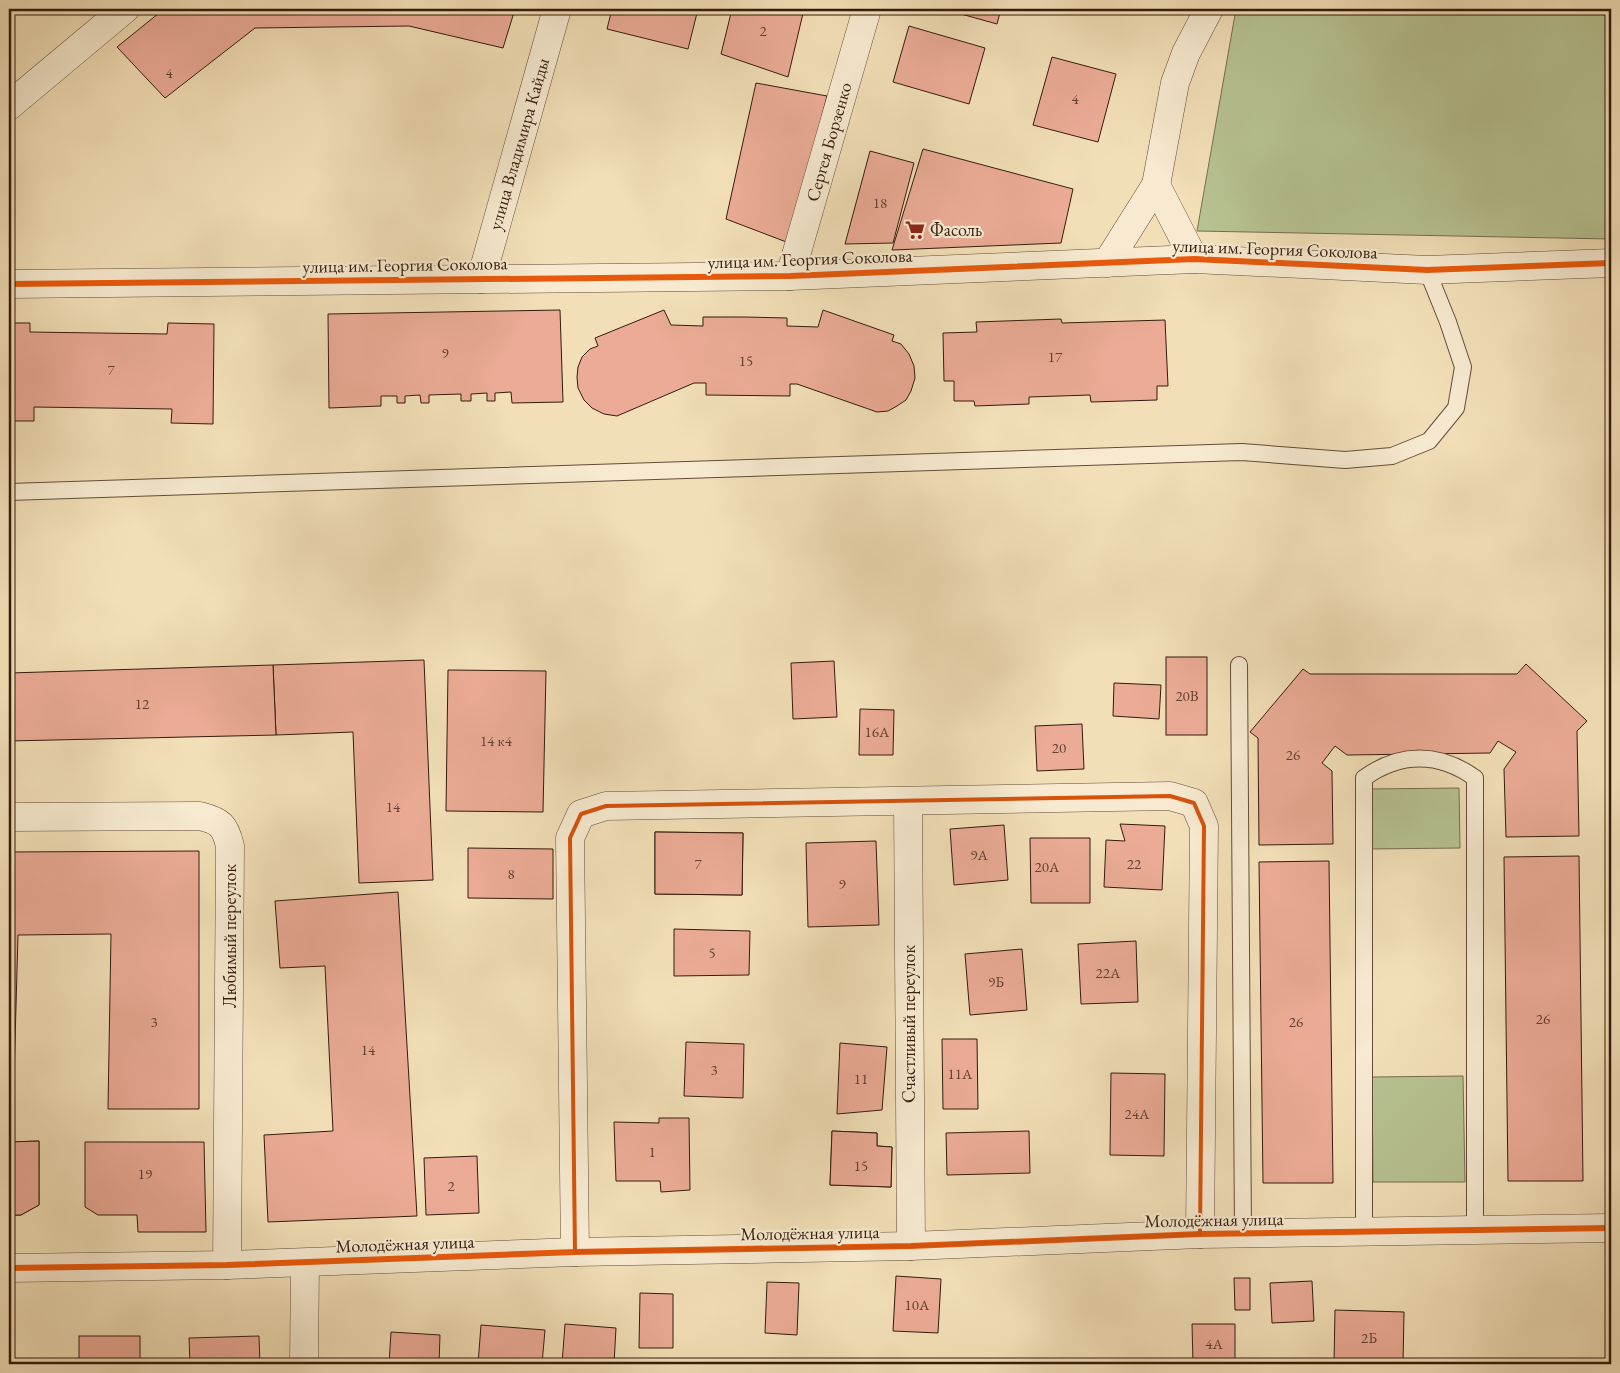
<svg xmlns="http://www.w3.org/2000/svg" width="1620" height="1373" font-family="'EB Garamond',serif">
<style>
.green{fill:#b7c291;stroke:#766e4f}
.building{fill:#ebab96;stroke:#341b0d}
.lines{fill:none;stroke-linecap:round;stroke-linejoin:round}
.service-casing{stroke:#644c38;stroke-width:18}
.minor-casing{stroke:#644c38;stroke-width:29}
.service{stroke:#f7ead0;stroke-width:16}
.minor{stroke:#f7ead0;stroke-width:28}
.cycleway-casing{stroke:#f7ead0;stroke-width:9}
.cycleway{stroke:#e8590c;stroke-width:6}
.marked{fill:none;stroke:#d6530c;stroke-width:4;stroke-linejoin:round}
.labels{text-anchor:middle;stroke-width:4.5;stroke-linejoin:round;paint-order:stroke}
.number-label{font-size:15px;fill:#623f2f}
.street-label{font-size:18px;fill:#341b0d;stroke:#f7ead0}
.poi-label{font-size:18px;fill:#341b0d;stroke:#f7ead0;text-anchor:start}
</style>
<rect width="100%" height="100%" fill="#f2dfb7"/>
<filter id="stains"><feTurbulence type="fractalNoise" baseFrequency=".004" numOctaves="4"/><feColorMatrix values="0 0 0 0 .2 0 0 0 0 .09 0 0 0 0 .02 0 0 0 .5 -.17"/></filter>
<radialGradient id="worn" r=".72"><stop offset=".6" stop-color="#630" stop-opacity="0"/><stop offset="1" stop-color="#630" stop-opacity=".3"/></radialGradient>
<g class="green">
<polygon points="1236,9 1611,9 1611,239 1197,231"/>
<polygon points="1459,788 1460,848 1368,849 1368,789"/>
<polygon points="1463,1076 1465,1182 1373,1182 1372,1077"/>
</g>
<g class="building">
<polygon points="164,9 515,9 503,48 409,26 255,28 165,98 117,47"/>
<polygon points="612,9 698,9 688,49 607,29"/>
<polygon points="732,9 804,9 788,77 721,54"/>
<polygon points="943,9 1001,9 997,24"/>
<polygon points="909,26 985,48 969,104 893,82"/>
<polygon points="1052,57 1116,74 1098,142 1033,125"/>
<polygon points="756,83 827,96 789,243 726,219"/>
<polygon points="923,149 1073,189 1061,243 892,250"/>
<polygon points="870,151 914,163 893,243 845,244"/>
<polygon points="560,310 563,402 512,403 511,392 495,393 495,401 487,401 487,393 471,394 471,401 461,401 461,394 429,395 429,403 421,403 420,395 405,396 405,403 397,403 397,396 381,396 381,406 329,408 328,314"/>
<polygon points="664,310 671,325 703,326 703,317 745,317 787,318 787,326 818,327 823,310 894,335 892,341 901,344 909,354 914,366 915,378 911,391 906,400 897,406 888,411 877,412 797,384 790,384 790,396 706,395 706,383 694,383 617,416 604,414 592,408 584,400 578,388 577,377 578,367 582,357 590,349 598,346 595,338"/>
<polygon points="1061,319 1062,323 1165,320 1168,386 1157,386 1157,400 1091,402 1090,395 1029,397 1029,404 975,406 974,401 954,401 954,381 944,381 943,333 977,332 976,322"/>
<polygon points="9,323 30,323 30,332 167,334 168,323 214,324 213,424 171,423 172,409 34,407 34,421 9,421"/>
<rect x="1166" y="657" width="41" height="78"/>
<polygon points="424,660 433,880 359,883 353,732 276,735 273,665"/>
<polygon points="834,661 837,717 793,719 791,663"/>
<polygon points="1526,664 1587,721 1577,731 1579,836 1506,837 1504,769 1516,752 1498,741 1490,753 1347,755 1335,746 1322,763 1332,771 1333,844 1259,845 1258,738 1250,732 1303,669 1310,674 1517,674"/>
<polygon points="273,665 276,735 9,741 9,673"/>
<polygon points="448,670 546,671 543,812 446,811"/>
<polygon points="1114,683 1161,685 1159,719 1113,716"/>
<polygon points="860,709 894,710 893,755 859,755"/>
<polygon points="1082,724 1084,769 1037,771 1035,726"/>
<polygon points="1120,824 1165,826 1162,890 1104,887 1106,840 1125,841"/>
<polygon points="1004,825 1008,880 954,885 950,829"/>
<polygon points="655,832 743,833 742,895 655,894"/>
<polygon points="655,832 743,833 742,895 655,894"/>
<polygon points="1030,838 1090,838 1090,903 1031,903"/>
<polygon points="876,841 879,925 808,927 806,843"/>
<polygon points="468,848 553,849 553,899 468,898"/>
<polygon points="199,851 199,1109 108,1109 111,934 18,935 13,1114 9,1114 9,852"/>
<polygon points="1579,856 1583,1181 1508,1181 1504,857"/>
<polygon points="1329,861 1333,1183 1263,1183 1259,862"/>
<polygon points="398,892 417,1216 268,1222 264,1135 333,1131 325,966 280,968 275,901"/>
<polygon points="674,929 750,931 749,975 674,976"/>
<polygon points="1136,941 1138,1002 1081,1004 1078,944"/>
<polygon points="1022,949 1027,1010 970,1015 965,954"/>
<polygon points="942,1039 977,1039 978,1109 943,1109"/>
<polygon points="686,1042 744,1044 743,1098 684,1096"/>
<polygon points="840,1043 887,1047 882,1110 837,1114"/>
<polygon points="1111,1073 1165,1074 1164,1156 1110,1155"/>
<polygon points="659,1118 689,1118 690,1190 661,1192 660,1181 616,1181 614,1122 659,1123"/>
<polygon points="832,1131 877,1133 877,1146 892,1147 891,1187 830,1185"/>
<polygon points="832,1131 877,1133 877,1146 892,1147 891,1187 830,1185"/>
<polygon points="1029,1131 1030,1173 947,1175 946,1133"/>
<polygon points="39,1141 39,1205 21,1215 9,1215 9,1142"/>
<polygon points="39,1141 39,1205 21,1215 9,1215 9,1142"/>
<polygon points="85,1142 204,1142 206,1232 138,1232 137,1215 98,1215 85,1207"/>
<polygon points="477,1156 479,1213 426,1215 424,1158"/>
<polygon points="896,1276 941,1279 938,1333 893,1331"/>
<polygon points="1234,1278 1250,1278 1250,1310 1235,1310"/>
<polygon points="1312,1281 1314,1321 1272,1323 1270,1283"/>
<polygon points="767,1282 799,1283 797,1335 765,1333"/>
<polygon points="640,1293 673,1294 673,1348 639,1348"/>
<polygon points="1335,1310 1404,1312 1403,1364 1334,1364"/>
<polygon points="565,1324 616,1328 614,1364 562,1364"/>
<polygon points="1192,1324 1235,1324 1235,1364 1193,1364"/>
<polygon points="481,1325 545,1330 542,1364 478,1364"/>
<polygon points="391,1332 440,1335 439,1364 389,1364"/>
<rect x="79" y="1336" width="61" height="28"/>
<polygon points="259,1336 260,1364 190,1364 189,1338"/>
<polygon points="801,1359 801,1364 749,1364 749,1360"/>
</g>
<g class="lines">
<defs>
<g id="service">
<polyline points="9,492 1242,452 1345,460 1392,456 1429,441 1456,408 1463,367 1448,322 1427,270"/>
<polyline points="1239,665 1243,1233"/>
<path d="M 1364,1233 L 1364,778 C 1400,752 1439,752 1475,778 L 1475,1230"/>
</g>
<g id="minor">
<polyline points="9,106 125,9"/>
<polyline points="1156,185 1194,259"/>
<polyline points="1107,263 1156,185 1175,83 1186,53 1209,9"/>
<polyline points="790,276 867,9"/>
<polyline points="481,279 557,9"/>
<polyline points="9,284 790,276 1194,259 1427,270 1611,263"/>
<polyline points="908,802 911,1246"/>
<path d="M 9,817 L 200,816 C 220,821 225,825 230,846 L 227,1265"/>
<polyline points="575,1252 570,838 581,814 606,806 1170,796 1194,803 1204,826 1200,1234"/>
<polyline points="9,1268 227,1265 575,1252 911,1246 1200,1234 1611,1228"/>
<polyline points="304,1364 305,1263"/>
</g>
</defs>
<use href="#service" class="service-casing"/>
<use href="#minor" class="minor-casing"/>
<use href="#service" class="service"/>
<use href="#minor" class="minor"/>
<defs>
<g id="cycleway">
<polyline points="9,284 790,276 1194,259 1427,270 1611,263"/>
<polyline points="9,1268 227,1265 575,1252 911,1246 1200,1234 1611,1228"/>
</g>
</defs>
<use href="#cycleway" class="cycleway-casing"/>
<use href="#cycleway" class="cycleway"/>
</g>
<path class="marked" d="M 1170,796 L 1194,803 L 1204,826 L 1200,1234 L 911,1246 L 575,1252 L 570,838 L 581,814 L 606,806 Z"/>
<defs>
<symbol id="supermarket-bare" viewBox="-9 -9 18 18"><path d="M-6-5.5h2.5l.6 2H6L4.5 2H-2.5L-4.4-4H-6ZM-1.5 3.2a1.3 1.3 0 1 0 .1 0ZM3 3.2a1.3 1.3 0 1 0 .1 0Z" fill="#8f2418" stroke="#f7ead0" stroke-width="2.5" paint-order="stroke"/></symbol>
</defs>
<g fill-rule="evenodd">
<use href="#supermarket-bare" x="901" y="216" width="28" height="28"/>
</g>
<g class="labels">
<g class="number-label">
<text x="763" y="36">2</text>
<text x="169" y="78">4</text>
<text x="1075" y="104">4</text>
<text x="880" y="208">18</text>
<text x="445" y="358">9</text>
<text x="1055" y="362">17</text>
<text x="746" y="366">15</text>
<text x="111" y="375">7</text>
<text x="1187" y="701">20В</text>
<text x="142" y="709">12</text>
<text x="877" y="737">16А</text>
<text x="496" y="746">14 к4</text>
<text x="1059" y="753">20</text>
<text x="1293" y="760">26</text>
<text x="393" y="812">14</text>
<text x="979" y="860">9А</text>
<text x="698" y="869">7</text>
<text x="1134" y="869">22</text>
<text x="1047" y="872">20А</text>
<text x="511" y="879">8</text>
<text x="842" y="889">9</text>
<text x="712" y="958">5</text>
<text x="1108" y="978">22А</text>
<text x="996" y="987">9Б</text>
<text x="1543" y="1024">26</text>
<text x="154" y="1027">3</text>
<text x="1296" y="1027">26</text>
<text x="368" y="1055">14</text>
<text x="714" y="1075">3</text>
<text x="960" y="1079">11А</text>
<text x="861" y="1084">11</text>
<text x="1137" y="1119">24А</text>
<text x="652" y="1157">1</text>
<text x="861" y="1171">15</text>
<text x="145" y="1179">19</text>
<text x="451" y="1191">2</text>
<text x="917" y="1310">10А</text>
<text x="1369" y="1343">2Б</text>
<text x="1214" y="1349">4А</text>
</g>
<g class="street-label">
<text transform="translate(829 142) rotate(-74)" y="6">Сергея Борзенко</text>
<text transform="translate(519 144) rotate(-74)" y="6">улица Владимира Кайды</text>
<text transform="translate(1275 249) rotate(2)" y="6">улица им. Георгия Соколова</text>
<text transform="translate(810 259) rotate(-2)" y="6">улица им. Георгия Соколова</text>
<text transform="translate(405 265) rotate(-1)" y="6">улица им. Георгия Соколова</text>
<text transform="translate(230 936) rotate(-90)" y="6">Любимый переулок</text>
<text transform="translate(909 1024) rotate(-90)" y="6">Счастливый переулок</text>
<text transform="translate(1214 1220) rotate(-1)" y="6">Молодёжная улица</text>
<text transform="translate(810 1233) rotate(-1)" y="6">Молодёжная улица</text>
<text transform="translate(405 1244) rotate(-2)" y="6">Молодёжная улица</text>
</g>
<g class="poi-label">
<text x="930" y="236">Фасоль</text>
</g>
</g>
<rect width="1620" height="1373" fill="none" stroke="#f2dfb7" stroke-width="30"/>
<rect x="10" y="10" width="1600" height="1353" fill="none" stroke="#341b0d" stroke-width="2.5"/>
<rect x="15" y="15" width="1590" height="1343" fill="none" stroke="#341b0d"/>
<rect width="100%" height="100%" filter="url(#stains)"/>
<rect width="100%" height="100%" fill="url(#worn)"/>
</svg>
